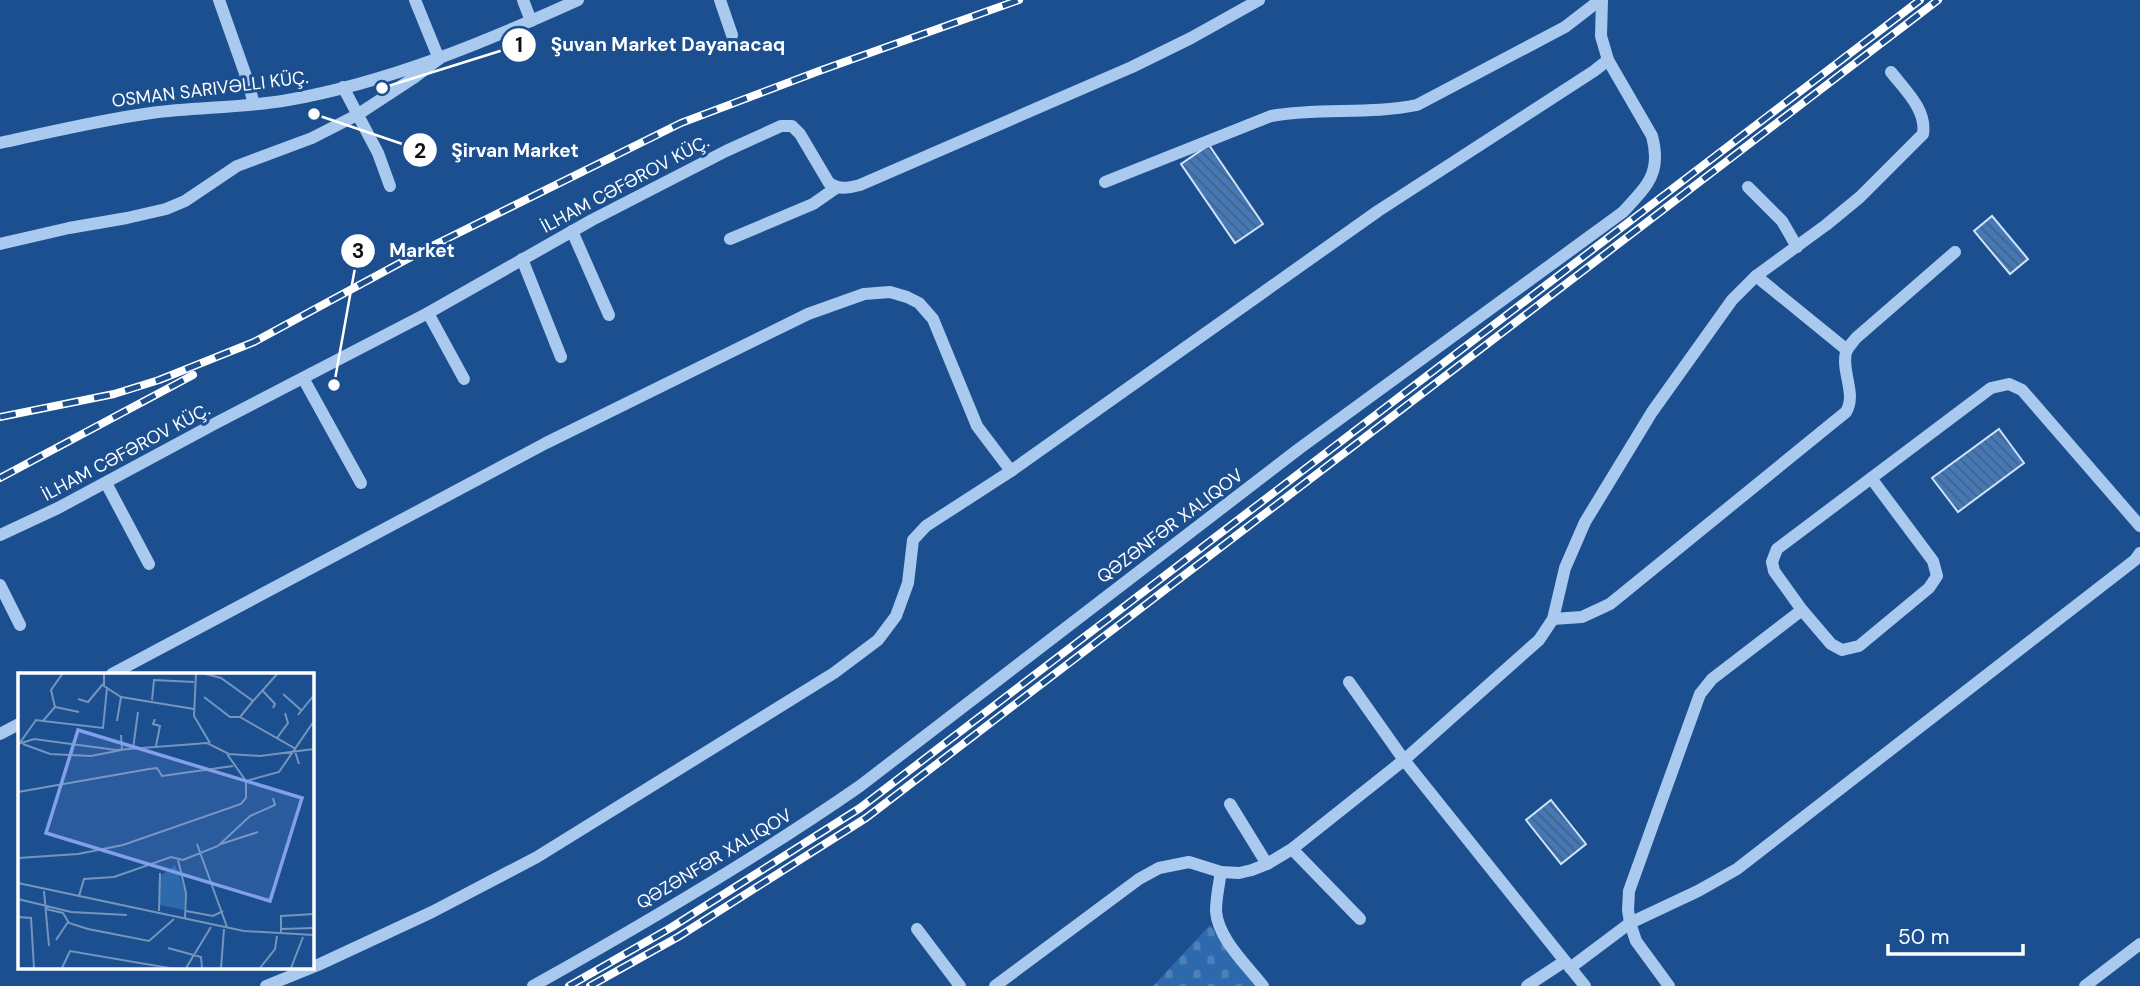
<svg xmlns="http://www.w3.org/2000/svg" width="2140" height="986" font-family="'DM Sans',sans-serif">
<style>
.cemetery{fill:url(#cemetery-stones)}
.building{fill:url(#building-back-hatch);stroke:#cfe3fa;stroke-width:2}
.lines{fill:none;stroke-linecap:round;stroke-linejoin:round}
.minor{stroke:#a9c9ee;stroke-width:12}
.rail-casing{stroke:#fff;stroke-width:8}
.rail{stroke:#1b4f8f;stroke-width:5;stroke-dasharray:16;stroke-linecap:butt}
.labels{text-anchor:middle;stroke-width:6;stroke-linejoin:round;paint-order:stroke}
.street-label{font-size:18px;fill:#fff;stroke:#1b4f8f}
.inset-road{fill:none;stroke:#7695bc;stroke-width:2}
.view{fill:#839eea;fill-opacity:0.15;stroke:#839eea;stroke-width:3.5}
.inset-edge{fill:none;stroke:#fff;stroke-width:3.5}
.leader{fill:none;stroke:#fff;stroke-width:2.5}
.callout-dot{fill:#fff;stroke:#1b4f8f;stroke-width:2.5}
.mark-label{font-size:21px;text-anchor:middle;font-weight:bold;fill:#111}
.callout-label{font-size:19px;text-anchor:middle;font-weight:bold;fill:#fff;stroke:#1b4f8f;stroke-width:6;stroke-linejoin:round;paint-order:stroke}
</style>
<defs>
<pattern id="cemetery-stones" width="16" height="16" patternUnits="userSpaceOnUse" patternTransform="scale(1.75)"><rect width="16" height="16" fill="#2e69ad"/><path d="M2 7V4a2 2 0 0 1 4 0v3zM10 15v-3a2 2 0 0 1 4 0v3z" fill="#4d80b9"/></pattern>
<pattern id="building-back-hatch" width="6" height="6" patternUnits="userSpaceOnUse" patternTransform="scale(1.75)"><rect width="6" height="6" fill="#4478b7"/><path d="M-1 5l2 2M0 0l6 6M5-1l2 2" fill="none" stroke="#486282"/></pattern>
</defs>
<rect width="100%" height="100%" fill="#1b4f8f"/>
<polygon class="cemetery" points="1210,925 1256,986 1153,986"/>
<g class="building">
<polygon points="1209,145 1263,224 1235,243 1181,164"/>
<polygon points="1992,216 2028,259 2010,274 1974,231"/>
<polygon points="1999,429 2024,463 1958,512 1932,478"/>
<polygon points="1551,800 1586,844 1561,864 1526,820"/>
</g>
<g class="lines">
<g class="minor">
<polyline points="219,0 247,79 254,104"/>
<polyline points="523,0 531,21"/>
<polyline points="720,0 732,35"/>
<polyline points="343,87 378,153 390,186"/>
<path d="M 0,143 C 50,132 100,120 151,113 C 196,107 243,108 288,100 C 390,82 485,42 578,0"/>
<path d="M 1105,182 L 1271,116 C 1319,107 1369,115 1417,105 L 1565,27 L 1600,0"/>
<polyline points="1748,187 1782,221 1797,247"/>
<polyline points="572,231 609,315"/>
<polyline points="730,239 813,204 836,188"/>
<polyline points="0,244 69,228 127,218 166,209 185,201 237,166 312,138 357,115 415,77 439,59 415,0"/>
<polyline points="522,259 561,357"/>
<polyline points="1756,276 1847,350"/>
<polyline points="428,313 464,379"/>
<polyline points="303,378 361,483"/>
<polyline points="1871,478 1933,561 1937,576 1929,588 1859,646 1842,650 1831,644 1802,610 1774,571 1772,562 1777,549 1991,388 2009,384 2022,390 2140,526"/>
<polyline points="106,483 149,564"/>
<path d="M 0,535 L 58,508 L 216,423 L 428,313 L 592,220 L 726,151 L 781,126 L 792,126 L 800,134 L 829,183 C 839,190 848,188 860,185 L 1132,67 L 1191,38 L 1259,0"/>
<polyline points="0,585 20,625"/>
<path d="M 1553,619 L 1582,617 L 1610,604 L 1846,412 C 1857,394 1841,372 1846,352 C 1848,347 1853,342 1856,338 L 1955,252"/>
<polyline points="112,674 546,443 808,314 864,294 890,292 907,297 919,303 933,319 977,426 1011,471"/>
<polyline points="1349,682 1404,760 1585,986"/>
<polyline points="0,734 19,724"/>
<polyline points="1230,804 1267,864"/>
<polyline points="1292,849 1360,919"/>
<path d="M 1221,872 C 1219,884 1216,898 1216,911 C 1218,939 1247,965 1263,986"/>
<polyline points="917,929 960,986"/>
<polyline points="1570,968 1630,923 1628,910 1629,891 1700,694 1712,679 1802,610"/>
<polyline points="266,986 318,965 432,912 537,857 834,673 878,640 896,616 908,583 913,540 926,526 1011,471 1378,211 1594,71 1608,60"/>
<path d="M 533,986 C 644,924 755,859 860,786 L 1300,448 L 1623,212 C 1647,186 1662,173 1652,136 L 1608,60 L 1601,36 L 1602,0"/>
<path d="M 995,986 L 1139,879 L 1159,868 L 1189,862 L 1221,872 L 1239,873 L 1252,870 L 1267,864 L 1292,849 L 1404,760 L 1539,640 L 1553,619 L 1565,568 L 1585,522 L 1652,412 L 1732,300 L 1756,276 L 1826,225 L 1860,197 L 1923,134 C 1927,110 1905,90 1891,72"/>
<polyline points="1527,986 1565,961"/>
<polyline points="1669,986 1636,941 1630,923 1698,891 1737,869 2135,560 2140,553"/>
<polyline points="2085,986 2140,944"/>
</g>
<defs>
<g id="rail">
<polyline points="0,417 114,394 159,380 254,342 424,250 681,123 819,71 1019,0"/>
<polyline points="0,478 193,375"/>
<polyline points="569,986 672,927 860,808 1920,0"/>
<polyline points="590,986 678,937 866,818 1938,0"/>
</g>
</defs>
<use href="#rail" class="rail-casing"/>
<use href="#rail" class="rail"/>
</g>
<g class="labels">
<g class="street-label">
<text transform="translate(210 89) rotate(-7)" y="6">OSMAN SARIVƏLLI KÜÇ.</text>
<text transform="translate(625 184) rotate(-28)" y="6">İLHAM CƏFƏROV KÜÇ.</text>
<text transform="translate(126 452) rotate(-28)" y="6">İLHAM CƏFƏROV KÜÇ.</text>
<text transform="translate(1170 526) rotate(-37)" y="6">QƏZƏNFƏR XALIQOV</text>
<text transform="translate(714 859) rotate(-31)" y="6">QƏZƏNFƏR XALIQOV</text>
</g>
</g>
<g transform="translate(18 673)">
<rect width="296" height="296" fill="#1b4f8f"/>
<path d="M 157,192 L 167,218 L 166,237 L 142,232 L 141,204 Z" fill="#2e69ad"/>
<path class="inset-road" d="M 86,0 L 86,13 L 103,24 L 176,36M 178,0 L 176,43 L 192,70M 184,0 L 203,5 L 235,28 L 260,0M 245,18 L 257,31 L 255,35M 265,21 L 283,37M 186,24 L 212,44 L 222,44M 60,26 L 70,29 L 85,11M 134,27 L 136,7 L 176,9M 235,28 L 222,44 L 276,75 L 281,91M 37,34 L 61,39M 280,42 L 296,22M 137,46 L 135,51 L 142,53 L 138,73M 25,48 L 85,55 L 89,15M 99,48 L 103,24M 259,65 L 270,50 L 267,40M 0,71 L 16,66 L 98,77 L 189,70 L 211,81 L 242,83 L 296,76M 1,71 L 18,47 L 25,48 L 37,34 L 33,17 L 45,0M 5,71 L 32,81 L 73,83 L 104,77 L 103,62M 115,76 L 120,39M 228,108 L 261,99 L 296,48M 0,119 L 131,96 L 139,95 L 144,103 L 215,93M 179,171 L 209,254M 203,171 L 240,159M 0,185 L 60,181 L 105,172 L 223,131 L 228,125 L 228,108 L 209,81M 160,187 L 168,220 L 167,245M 0,210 L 226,258 L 296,262M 26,218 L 31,273M 61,223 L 66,206 L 96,204 L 153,184 L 165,187 L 200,173 L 232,143 L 257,132 L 255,125M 0,226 L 53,239 L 109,242M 28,236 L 45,240 L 51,250 L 70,256 L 131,268 L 156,246M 141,238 L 142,200M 168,238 L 195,243 L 205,238M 0,244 L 13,245 L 16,295M 263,256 L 296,255M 263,259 L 263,243 L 296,241M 38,267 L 50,249M 150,275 L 183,284 L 184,295M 44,295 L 52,278 L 151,295M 168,295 L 193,254M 203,295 L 206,256M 242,295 L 257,276 L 259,263M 273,295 L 285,264"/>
<path class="view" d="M 60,57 L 284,125 L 252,228 L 28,160 Z"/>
<rect width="296" height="296" class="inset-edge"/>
</g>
<path class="leader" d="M382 88L519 45M314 114L420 150M334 385L358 251"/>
<g class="callout-dot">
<circle cx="382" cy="88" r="7"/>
<circle cx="314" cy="114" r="7"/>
<circle cx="334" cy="385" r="7"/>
<circle cx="519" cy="45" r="18"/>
<circle cx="420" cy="150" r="18"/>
<circle cx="358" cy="251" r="18"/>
</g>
<g class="mark-label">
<text x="519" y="52">1</text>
<text x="420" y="158">2</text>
<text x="358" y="258">3</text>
</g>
<g class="callout-label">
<text x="668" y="51">Şuvan Market Dayanacaq</text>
<text x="515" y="157">Şirvan Market</text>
<text x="422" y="257">Market</text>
</g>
<path d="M1888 944v10h135v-10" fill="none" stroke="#ffffff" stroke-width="3.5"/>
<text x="1898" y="944" font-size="21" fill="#ffffff" stroke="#1b4f8f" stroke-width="5" paint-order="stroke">50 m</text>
</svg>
